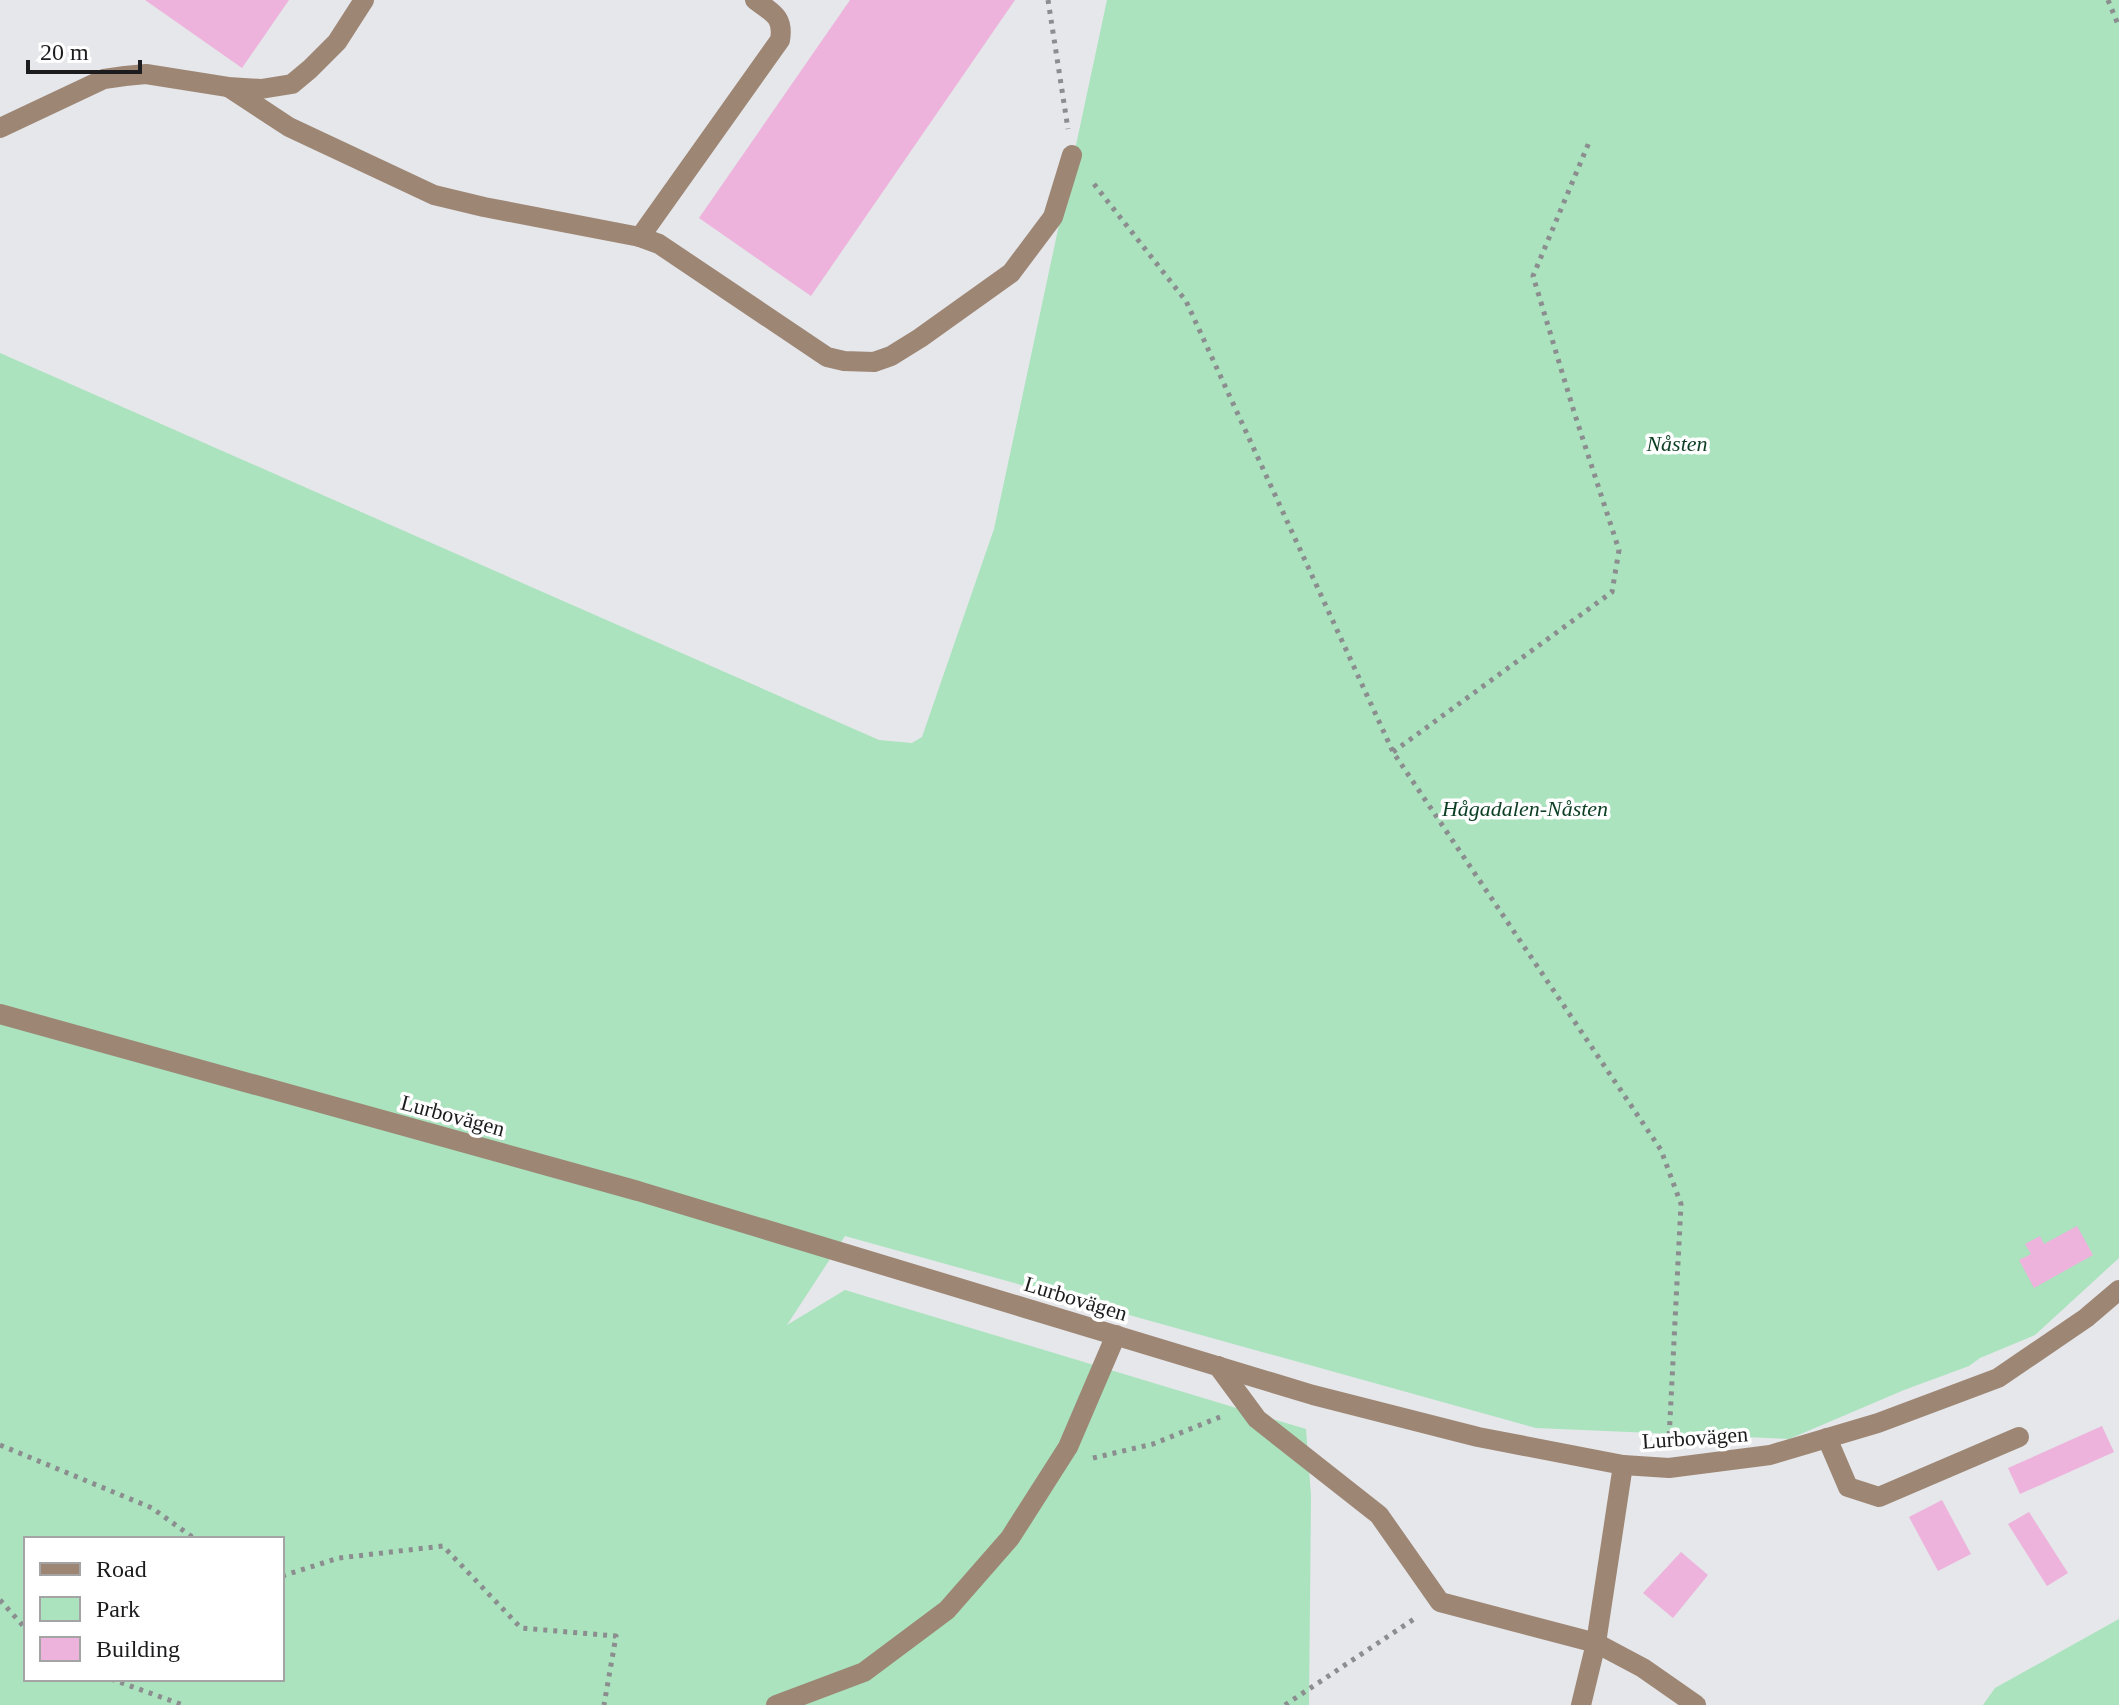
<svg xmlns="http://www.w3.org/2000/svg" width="2119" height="1705" font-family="Georgia,serif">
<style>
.green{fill:#aae3be;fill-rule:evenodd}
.building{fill:#edb3dc}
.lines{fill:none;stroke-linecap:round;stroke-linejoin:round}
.path{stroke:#8b8d8f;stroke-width:5;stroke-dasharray:4 6;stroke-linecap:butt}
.minor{stroke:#9e8675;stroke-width:20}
.labels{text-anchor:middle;stroke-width:7;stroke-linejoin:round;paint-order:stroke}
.park-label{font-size:22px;font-style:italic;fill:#0c3e24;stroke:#fff}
.street-label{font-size:22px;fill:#1c1c1e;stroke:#fff}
</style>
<rect width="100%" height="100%" fill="#e5e7ea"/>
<g class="green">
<path d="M 1107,0 L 2119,0 L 2119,1258 L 2035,1335 L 1980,1358 L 1969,1366 L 1904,1390 L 1789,1439 L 1536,1428 L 845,1236 L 787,1325 L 845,1290 L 1306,1429 L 1311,1496 L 1309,1705 L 0,1705 L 0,353 L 879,740 L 912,743 L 922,737 L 994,529 ZM 26,1539 L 282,1539 L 282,1679 L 26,1679 Z"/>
<polygon points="2119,1619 2119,1705 1983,1705 1995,1688"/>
</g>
<g class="building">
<polygon points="145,0 289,0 242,68"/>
<polygon points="850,0 1015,0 811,296 699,218"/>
<polygon points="2077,1226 2093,1255 2034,1288 2019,1260 2031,1254 2025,1244 2040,1236 2044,1244"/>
<polygon points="2102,1426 2114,1452 2020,1494 2008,1468"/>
<polygon points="1942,1500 1971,1554 1938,1571 1909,1517"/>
<polygon points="2029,1512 2068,1573 2047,1586 2008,1524"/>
<polygon points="1681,1552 1708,1575 1673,1618 1643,1593"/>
</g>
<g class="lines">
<g class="path">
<polyline points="1048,0 1068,129"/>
<polyline points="2108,0 2119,27"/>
<polyline points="1094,184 1186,301 1393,752 1661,1150 1681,1204 1669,1439"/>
<polyline points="1393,752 1612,592 1619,550 1575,415 1533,276 1590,140"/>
<polyline points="0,1445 152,1508 195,1539"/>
<polyline points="1093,1458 1153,1444 1220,1417"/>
<polyline points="282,1576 339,1558 443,1546 521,1628 616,1636 604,1705"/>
<polyline points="0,1600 26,1629"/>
<polyline points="111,1679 183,1705"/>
<polyline points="1285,1705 1417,1617"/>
</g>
<g class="minor">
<polyline points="228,87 289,127 434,195 484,207 640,237 659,244 827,357 844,361 874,362 891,356 920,338 1011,273 1053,217 1072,155"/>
<polyline points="0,128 104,79 125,76 146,74 228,87 261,89 292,84 310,69 337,42 364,0"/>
<path d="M 640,237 L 780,40 C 784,17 773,13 755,0"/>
<polyline points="0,1014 638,1191 1313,1395 1478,1437 1623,1465 1669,1468 1770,1455 1878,1423 1998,1378 2086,1318 2119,1290"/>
<polyline points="1218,1366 1257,1419 1379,1515 1440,1602 1596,1643 1643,1668 1696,1705"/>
<polyline points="1827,1438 1848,1487 1879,1497 2019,1437"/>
<polyline points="776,1705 864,1672 947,1610 1010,1538 1068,1447 1116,1335"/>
<polyline points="1581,1705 1596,1643 1623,1465"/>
</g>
</g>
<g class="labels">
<g class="park-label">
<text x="1677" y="451">Nåsten</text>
<text x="1525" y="816">Hågadalen-Nåsten</text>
</g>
<g class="street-label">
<text transform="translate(453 1115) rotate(15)" y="8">Lurbovägen</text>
<text transform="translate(1076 1298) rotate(17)" y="8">Lurbovägen</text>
<text transform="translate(1695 1437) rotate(-4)" y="8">Lurbovägen</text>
</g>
</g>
<rect x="24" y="1537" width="260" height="144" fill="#ffffff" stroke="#a4a4a5" stroke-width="2"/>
<rect x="40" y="1563" width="40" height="12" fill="#9e8675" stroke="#a4a4a5" stroke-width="2"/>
<text x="96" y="1577" font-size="24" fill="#1c1c1e">Road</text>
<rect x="40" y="1597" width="40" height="24" fill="#aae3be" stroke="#a4a4a5" stroke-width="2"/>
<text x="96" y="1617" font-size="24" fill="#1c1c1e">Park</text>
<rect x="40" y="1637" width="40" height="24" fill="#edb3dc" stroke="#a4a4a5" stroke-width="2"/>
<text x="96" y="1657" font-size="24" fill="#1c1c1e">Building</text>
<path d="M28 60v12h112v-12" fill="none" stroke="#1c1c1e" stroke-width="4"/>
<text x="40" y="60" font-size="24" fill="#1c1c1e" stroke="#ffffff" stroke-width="6" paint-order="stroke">20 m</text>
</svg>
